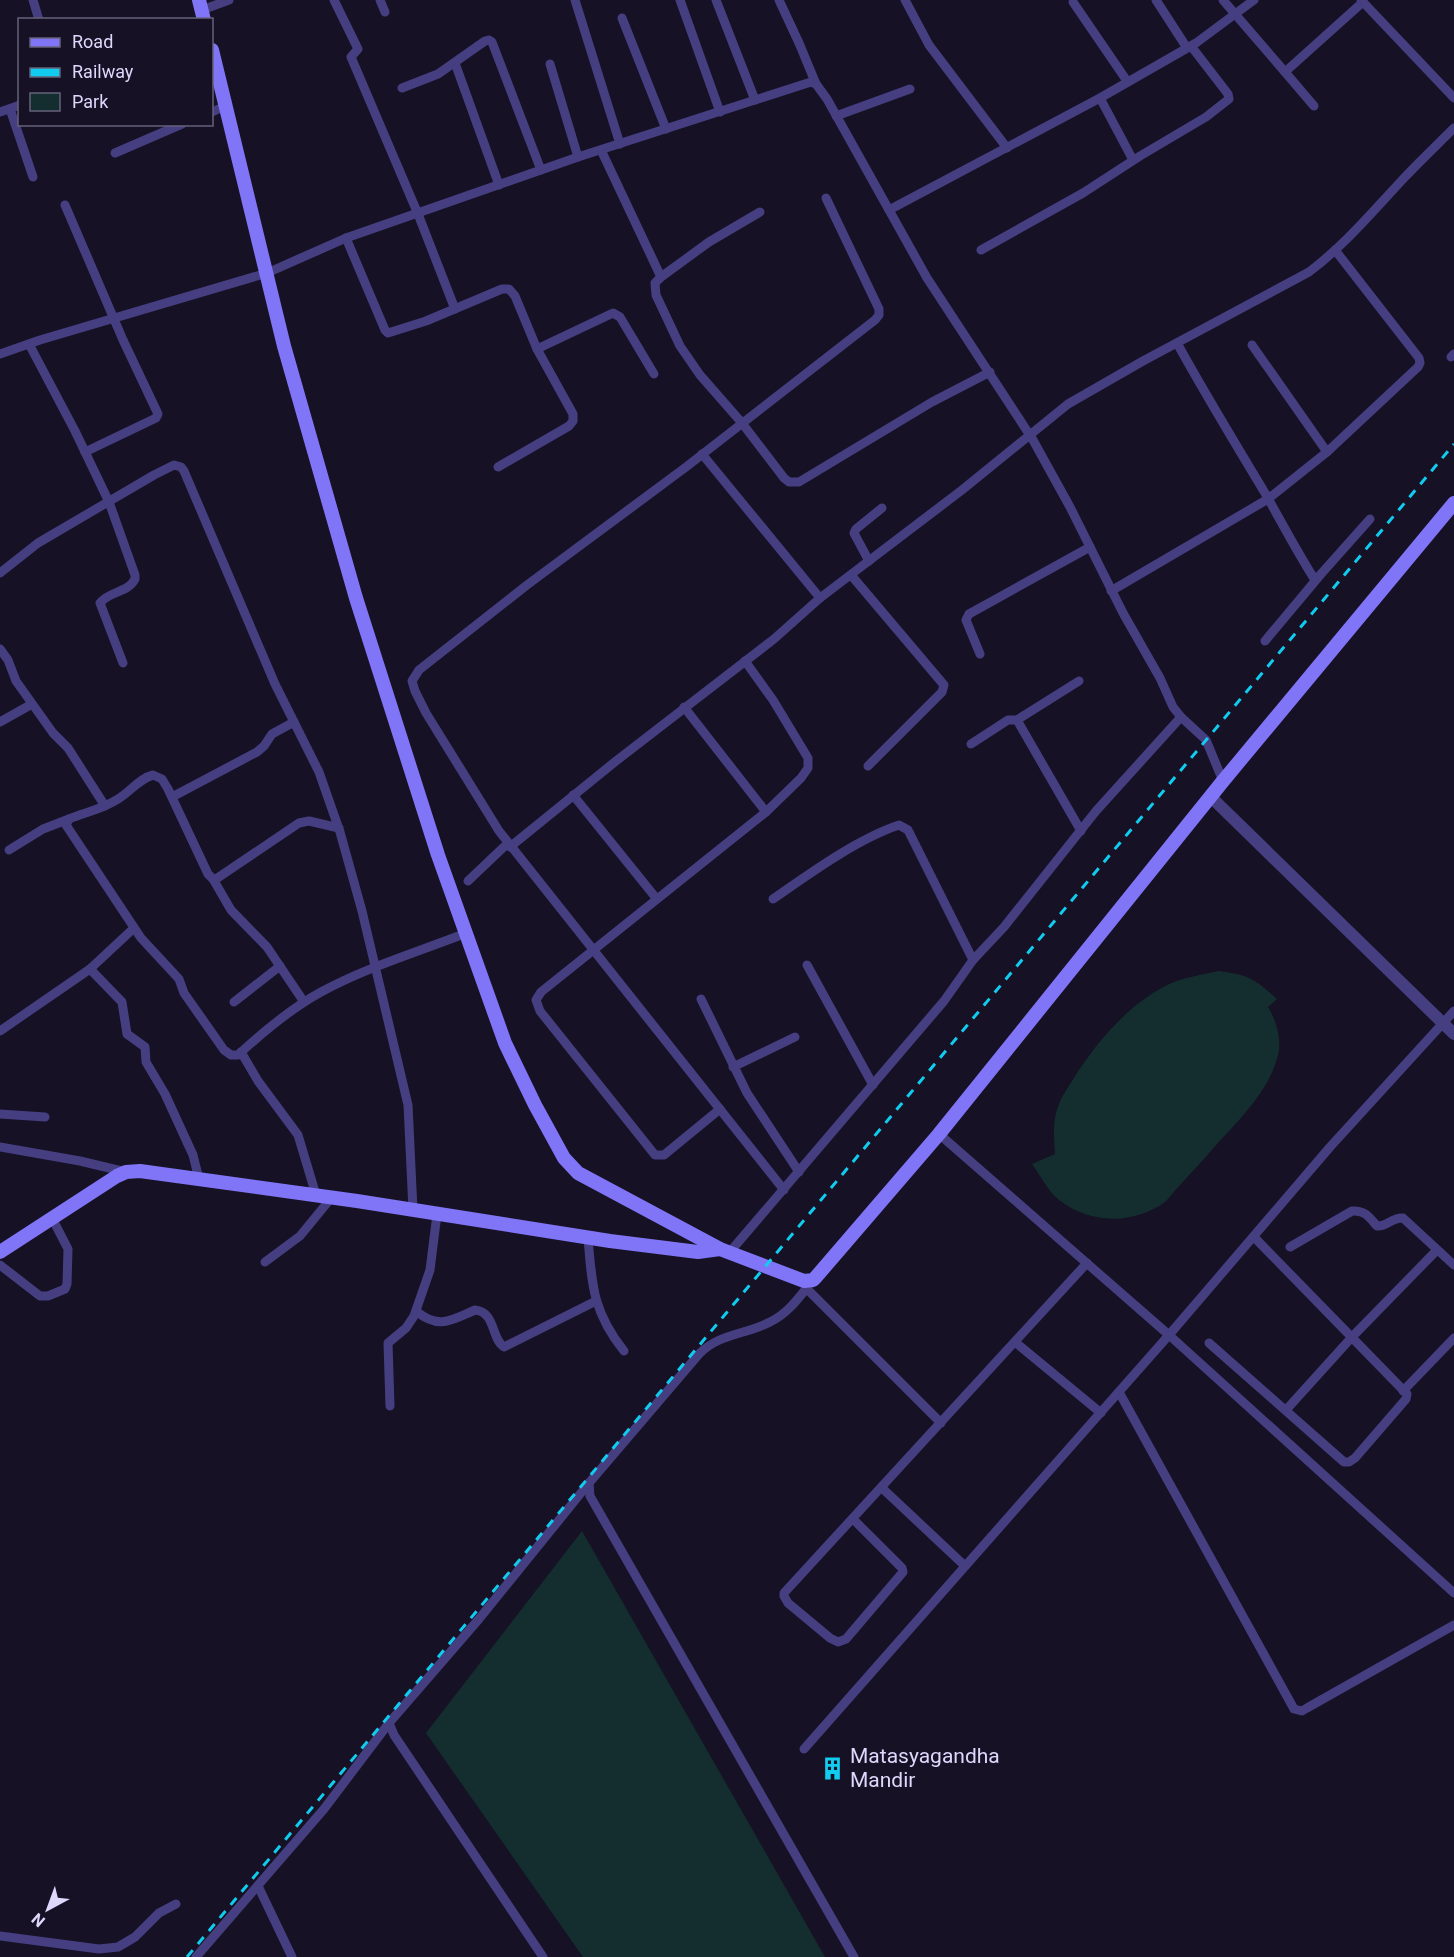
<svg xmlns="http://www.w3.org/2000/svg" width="1454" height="1957" font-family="Roboto,sans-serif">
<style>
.green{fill:#142e2f}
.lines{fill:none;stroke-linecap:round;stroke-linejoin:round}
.minor{stroke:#453f81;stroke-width:9}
.tertiary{stroke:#453f81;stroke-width:12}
.secondary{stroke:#8075f6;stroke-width:14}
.rail{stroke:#11ccef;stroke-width:3;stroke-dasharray:9 8;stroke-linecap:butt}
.labels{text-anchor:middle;stroke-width:5;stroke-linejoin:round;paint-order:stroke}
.poi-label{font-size:21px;fill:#ded8fc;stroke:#161125;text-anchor:start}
</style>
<rect width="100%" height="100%" fill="#161125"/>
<g class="green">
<path d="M 1219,971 C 1249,975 1255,979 1277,999 L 1268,1007 C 1276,1020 1282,1040 1278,1055 C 1269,1091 1241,1118 1217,1144 C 1205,1158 1192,1172 1180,1185 C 1175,1190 1170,1197 1165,1202 C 1133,1225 1090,1224 1059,1200 C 1048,1191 1040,1175 1032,1164 L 1055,1154 C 1054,1137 1052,1121 1059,1104 C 1062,1095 1070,1085 1075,1076 C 1099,1039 1132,1000 1174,982 C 1188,977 1204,974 1219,971 Z"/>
<polygon points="582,1531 825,1957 583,1957 426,1733"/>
</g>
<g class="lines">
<g class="minor">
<polyline points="33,0 39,20"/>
<polyline points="334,0 358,49 351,57 418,214 455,309"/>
<polyline points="380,0 385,12"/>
<polyline points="575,0 620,144"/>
<polyline points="680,0 720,112"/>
<polyline points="716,0 755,100"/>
<polyline points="779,0 799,43 816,84"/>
<polyline points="905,0 929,45 1007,148"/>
<polyline points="1156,0 1187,48"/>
<polyline points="1223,0 1285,72 1363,2"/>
<polyline points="1361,0 1454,98"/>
<polyline points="1073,2 1127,81"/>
<polyline points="202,10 229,0"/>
<polyline points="622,18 666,129"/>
<polyline points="455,63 499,185"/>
<polyline points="550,64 578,157"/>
<polyline points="1285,72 1314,106"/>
<polyline points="402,88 438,74 485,41 489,40 492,42 541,170"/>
<polyline points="1100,98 1133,160"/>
<polyline points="10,109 33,177"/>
<polyline points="0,112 20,105"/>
<polyline points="212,112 225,106"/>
<polyline points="836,116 910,89"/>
<polyline points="601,150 661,277"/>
<polyline points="115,153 182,124"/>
<polyline points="65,205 123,340 158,414 156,418 85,452"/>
<polyline points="889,210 1100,98 1196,43 1254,0"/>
<polyline points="760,212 709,242 661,277 655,283 656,295 680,346 700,375 742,423 784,478 789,482 799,482 932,402 990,372"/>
<polyline points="346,238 385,330 388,333 426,321 502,289 509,289 515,296 537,349 573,414 573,421 569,426 498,467"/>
<polyline points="981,250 1083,193 1140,156 1206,117 1229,99 1228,94 1191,46"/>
<path d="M 1177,343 C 1205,394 1235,443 1265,493 C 1282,523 1297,552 1315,580"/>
<path d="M 29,344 L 75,431 L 109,502 L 135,575 L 135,579 C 128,593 109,591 100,603 L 123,663"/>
<polyline points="1252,345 1327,452"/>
<polyline points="537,349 613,313 620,317 654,374"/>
<polyline points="0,354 40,340 267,273 346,238 578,157 811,82 816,84 827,99 927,278 1033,440 1070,507 1123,613 1160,678 1173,707 1181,717 1206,740 1223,781"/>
<polyline points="1451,357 1454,354"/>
<polyline points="702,454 820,598"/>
<polyline points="869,561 854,533 856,529 882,508"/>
<polyline points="0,573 38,543 154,475 174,465 181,467 184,471 275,684 319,772 340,832 362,911 408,1105 413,1210"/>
<polyline points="851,575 944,685 942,692 868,766"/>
<polyline points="1111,591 1268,499 1327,452 1418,367 1420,363 1419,358 1335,250"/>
<polyline points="1265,641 1321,574 1370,519"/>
<polyline points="0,649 8,660 16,681 53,733 68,748 105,806"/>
<polyline points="980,654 966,620 969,614 1090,547"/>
<polyline points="684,707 766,812"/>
<polyline points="1017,720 1079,681"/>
<polyline points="0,722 32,704"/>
<polyline points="971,744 1008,720 1017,720 1081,831"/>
<polyline points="573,795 656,898"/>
<polyline points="172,797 257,752 264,746 272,734 294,722"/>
<path d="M 339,828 L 309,821 L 299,823 L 216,879 L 213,879 L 208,874 L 168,789 L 162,779 L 153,775 C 140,778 130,792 118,799 C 103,809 86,812 69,819 L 66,825 L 141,938 L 179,979 L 184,993 L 224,1050 L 231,1055 L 238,1055 C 264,1031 290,1009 321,992 C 367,967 418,952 466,933"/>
<path d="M 510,847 L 616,761 L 774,639 L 820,598 L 962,490 L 1068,404 L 1143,361 L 1309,272 C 1345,245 1374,210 1405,177 C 1421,160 1438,144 1454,128"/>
<polyline points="9,850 43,829 69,819"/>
<polyline points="213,879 231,910 267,947 304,1002"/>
<polyline points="468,881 508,843"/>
<path d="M 773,899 C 809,874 857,839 899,825 L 908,830 L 973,960"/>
<polyline points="807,965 873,1085"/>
<polyline points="90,969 122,1002 127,1034 145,1047 146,1062 165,1094 193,1155 199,1179"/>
<polyline points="701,999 747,1093 799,1172"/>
<polyline points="234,1002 280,966"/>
<polyline points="1454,1011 1330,1147 1169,1335 1454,1593"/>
<polyline points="0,1031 90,969 134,928"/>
<polyline points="241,1052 258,1081 298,1135 316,1195"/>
<polyline points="733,1067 795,1037"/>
<polyline points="720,1109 664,1155 655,1155 540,1011 536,1000 541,992 766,812 801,778 808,768 808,758 773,700 745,661"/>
<polyline points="0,1114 45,1117"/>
<polyline points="0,1147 80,1161 126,1172"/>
<polyline points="784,1190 499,831 426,713 415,691 412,681 419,670 527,585 686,467 875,320 879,315 879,309 826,198"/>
<path d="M 588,1238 C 592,1286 593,1312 624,1351"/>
<path d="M 1290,1247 L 1352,1211 C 1365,1210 1369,1217 1377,1226 C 1387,1227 1392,1217 1403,1218 L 1454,1265"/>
<polyline points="729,1253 944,1001 973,960 1004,927 1096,811 1181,717"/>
<polyline points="265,1262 300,1236 332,1197"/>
<polyline points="0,1265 40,1296 48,1296 65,1289 67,1284 68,1249 52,1218"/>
<polyline points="806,1288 941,1423"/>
<path d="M 416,1311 C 439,1330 451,1320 475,1310 C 496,1312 491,1339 504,1347 L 596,1301"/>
<polyline points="1015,1342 1101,1413"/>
<polyline points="1209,1343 1344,1462 1349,1462 1355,1458 1406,1399 1407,1394 1254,1237"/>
<polyline points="1403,1391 1454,1338"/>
<polyline points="1119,1392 1294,1709 1302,1711 1307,1708 1454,1625"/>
<polyline points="390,1406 388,1343 406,1328 414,1316 430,1270 437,1214"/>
<polyline points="1286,1410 1352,1337 1437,1250"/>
<polyline points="589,1483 590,1496 854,1957"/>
<polyline points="882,1488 965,1566"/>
<polyline points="853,1519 902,1568 903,1572 846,1639 838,1642 830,1638 788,1603 784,1596 784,1593 1087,1263"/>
<polyline points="389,1723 394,1735 543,1957"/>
<polyline points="804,1749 1169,1335 939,1134"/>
<polyline points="258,1886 292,1957"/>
<polyline points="0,1936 99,1949 118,1947 135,1937 159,1913 176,1904"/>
<path d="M 196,1957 L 324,1809 L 389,1723 L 479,1619 L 589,1483 L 699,1354 C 720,1333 745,1335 770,1322 C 789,1313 800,1296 813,1280"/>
</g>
<polyline class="tertiary" points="1211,797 1454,1034"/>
<g class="secondary">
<polyline points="199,0 204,20"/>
<polyline points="212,50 284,346 356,598 438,855 505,1043 535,1105 564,1158 578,1173 720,1249 804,1281 813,1280 816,1277 939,1134 1223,781 1454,503"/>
<polyline points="0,1252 117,1176 126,1172 140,1171 357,1201 610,1241 698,1252 720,1249"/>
</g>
<polyline class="rail" points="187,1957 1454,444"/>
</g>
<defs>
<symbol id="building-bare" viewBox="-9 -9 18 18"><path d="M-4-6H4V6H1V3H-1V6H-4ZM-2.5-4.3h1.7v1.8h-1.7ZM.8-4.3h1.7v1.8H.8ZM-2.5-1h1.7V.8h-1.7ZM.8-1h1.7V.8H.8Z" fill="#11ccef" stroke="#161125" stroke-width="2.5" paint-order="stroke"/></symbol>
</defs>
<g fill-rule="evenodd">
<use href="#building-bare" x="816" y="1752" width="33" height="33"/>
</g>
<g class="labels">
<g class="poi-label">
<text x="850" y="1763">Matasyagandha<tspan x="850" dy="24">Mandir</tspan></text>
</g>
</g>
<rect x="18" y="18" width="195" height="108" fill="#161125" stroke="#66617b" stroke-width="1.5"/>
<rect x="30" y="38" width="30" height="9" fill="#8075f6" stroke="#66617b" stroke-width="1.5"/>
<text x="72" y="48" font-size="18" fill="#ded8fc">Road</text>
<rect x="30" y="68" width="30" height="9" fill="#11ccef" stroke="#66617b" stroke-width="1.5"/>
<text x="72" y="78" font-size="18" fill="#ded8fc">Railway</text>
<rect x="30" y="93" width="30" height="18" fill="#142e2f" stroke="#66617b" stroke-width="1.5"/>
<text x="72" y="108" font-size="18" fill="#ded8fc">Park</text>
<g transform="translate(48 1909) rotate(221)" stroke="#161125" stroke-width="4.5" paint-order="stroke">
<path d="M0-4.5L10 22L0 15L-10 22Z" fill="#ded8fc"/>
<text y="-9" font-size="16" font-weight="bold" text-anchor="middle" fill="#ded8fc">N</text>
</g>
</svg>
